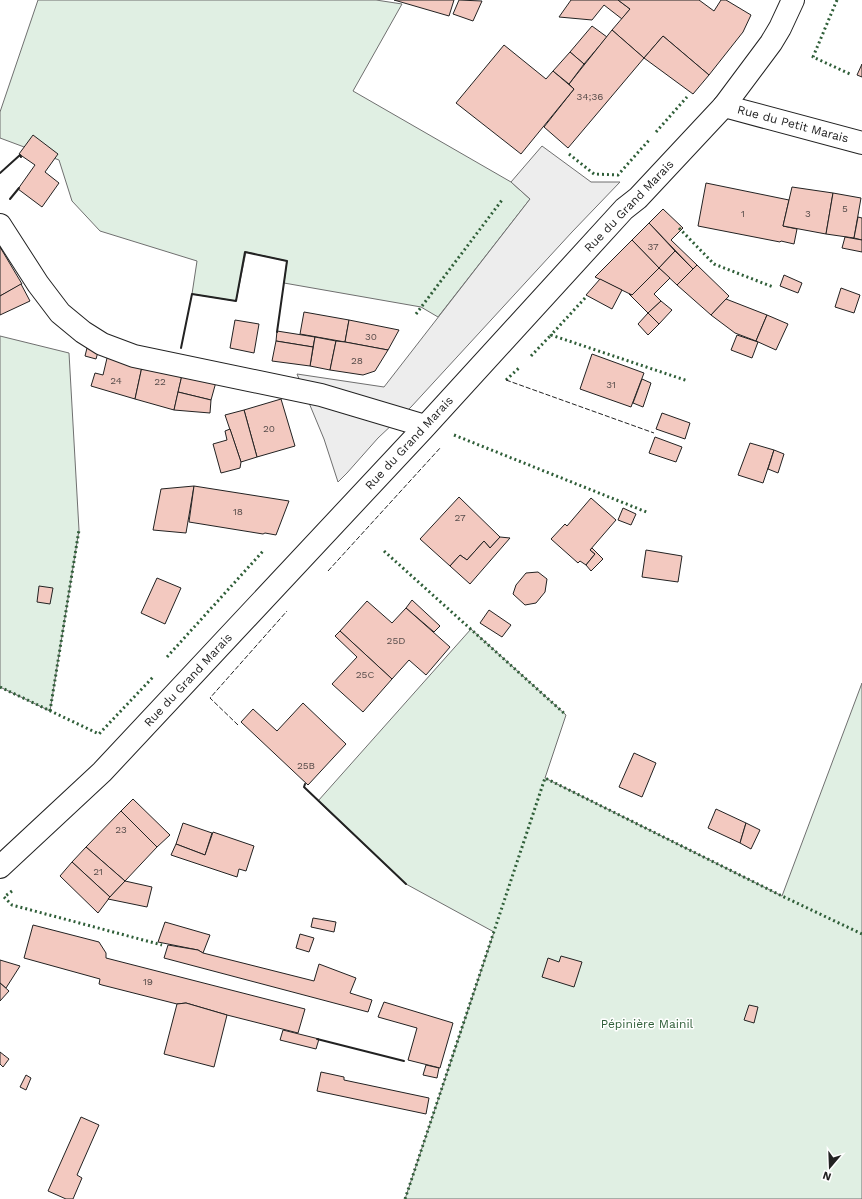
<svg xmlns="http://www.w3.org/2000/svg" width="862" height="1199" font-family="'Work Sans',sans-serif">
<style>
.green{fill:#e0efe3;stroke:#6f6f6f}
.parking{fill:#ededed;stroke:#6f6f6f}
.building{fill:#f3c9c0;stroke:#222}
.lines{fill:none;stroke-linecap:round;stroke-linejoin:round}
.minor-casing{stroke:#222;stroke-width:24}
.minor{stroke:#fff;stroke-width:22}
.hedge{stroke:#2f5e38;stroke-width:3;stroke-dasharray:2 3;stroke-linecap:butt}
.fence{stroke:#222;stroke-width:1;stroke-dasharray:5 2;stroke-linecap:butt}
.wall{stroke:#222;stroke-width:2}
.labels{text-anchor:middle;stroke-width:3;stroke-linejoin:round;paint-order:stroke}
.number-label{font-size:10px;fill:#564c4a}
.street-label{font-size:12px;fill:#222;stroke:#fff}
.park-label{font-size:12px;fill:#2f5e38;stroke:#fff}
</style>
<rect width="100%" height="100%" fill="#fff"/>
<g class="green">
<polygon points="38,0 376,0 402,4 353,91 511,182 530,199 438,317 421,307 284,283 287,261 246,252 236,301 192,294 197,261 100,231 72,201 59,160 0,138 0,112"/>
<polygon points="0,336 69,353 79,530 50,711 0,687"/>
<polygon points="471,629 566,715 545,778 782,896 862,683 862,1199 405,1199 494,932 406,884 318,801"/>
</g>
<polygon class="parking" points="542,146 591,182 620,182 572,232 411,407 378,438 347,473 338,482 324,439 297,374 384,387 530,199 511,182"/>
<g class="building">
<polygon points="394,0 454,0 449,16"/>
<polygon points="459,0 482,1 473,21 453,14"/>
<polygon points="571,0 618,0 630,9 622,19 604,5 592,20 559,17"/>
<polygon points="618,0 699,0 714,11 721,0 726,0 751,15 743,32 709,75 663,36 644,58 612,30 630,9"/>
<polygon points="592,26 607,37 584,64 570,52"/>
<polygon points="612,30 644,58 568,148 544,127 574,89 569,84"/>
<polygon points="663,36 709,75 693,94 644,58"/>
<polygon points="504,45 546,79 553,71 574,89 521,154 456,103"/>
<polygon points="570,52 584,64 569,84 553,71"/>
<polygon points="862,64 862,77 857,75"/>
<polygon points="33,135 58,154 45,172 59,183 42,207 18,189 35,165 19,154"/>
<polygon points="706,183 789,200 783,226 797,229 794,244 781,241 780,242 698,226"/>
<polygon points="792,187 833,193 826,234 783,226"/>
<polygon points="833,193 861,198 854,238 826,234"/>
<polygon points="663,209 683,228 671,240 697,265 693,269 649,223"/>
<polygon points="858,217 862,218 862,240 854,238"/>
<polygon points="649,223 675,251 659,268 632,240"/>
<polygon points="845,237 862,240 862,252 842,248"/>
<polygon points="632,240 659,268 632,295 595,277"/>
<polygon points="0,247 22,284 0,296"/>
<polygon points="675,251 693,269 677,285 659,268"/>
<polygon points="697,265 729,296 711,315 677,285"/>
<polygon points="659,268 670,278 654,294 661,301 648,313 629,294 632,295"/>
<polygon points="784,275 802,283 798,293 780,286"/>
<polygon points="600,279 622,290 612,309 586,295"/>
<polygon points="21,284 30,301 0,315 0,296"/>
<polygon points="841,288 860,295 854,313 835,307"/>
<polygon points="726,299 767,315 756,341 735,333 711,315"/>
<polygon points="661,301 672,310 659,324 648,313"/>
<polygon points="304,312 349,320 345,342 300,334"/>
<polygon points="648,313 659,324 648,335 638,324"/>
<polygon points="767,315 788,324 776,350 756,341"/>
<polygon points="235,320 259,324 254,353 230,348"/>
<polygon points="349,320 399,330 388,350 345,342"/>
<polygon points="277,331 315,337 313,347 276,341"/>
<polygon points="737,335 758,342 752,358 731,350"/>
<polygon points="315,337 336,341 330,370 310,366"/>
<polygon points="276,341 313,347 310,366 272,361"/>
<polygon points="336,341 345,342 388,350 375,371 363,375 330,370"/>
<polygon points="87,348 98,352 96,359 85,356"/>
<polygon points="108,354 143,362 135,399 91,386 95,373 103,375"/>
<polygon points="592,354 644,373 631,407 580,389"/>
<polygon points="143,362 183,371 174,410 135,399"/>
<polygon points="183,371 216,382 211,400 178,392"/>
<polygon points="642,379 651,383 643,407 633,403"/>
<polygon points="178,392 211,400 210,413 174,410"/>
<polygon points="281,399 295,446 257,457 244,410"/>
<polygon points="244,410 257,457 241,462 225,415"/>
<polygon points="662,413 690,423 685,439 656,429"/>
<polygon points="230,429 241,462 240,468 221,473 213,444 227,440 225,431"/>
<polygon points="655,437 682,447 676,462 649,453"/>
<polygon points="750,443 774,450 763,483 738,475"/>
<polygon points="774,450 784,454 778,473 768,469"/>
<polygon points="194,486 186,533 153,530 161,489"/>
<polygon points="194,486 289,501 276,535 265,533 263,534 189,522"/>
<polygon points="459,497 500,537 490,548 484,541 467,560 460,555 450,566 420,539"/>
<polygon points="591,498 616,520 590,550 595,554 586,565 580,561 578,563 551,539 565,524 567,526"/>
<polygon points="623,508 636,514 631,525 618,520"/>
<polygon points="500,537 510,538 470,584 450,566 460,555 467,560 484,541 490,548"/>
<polygon points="592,548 603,559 591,571 586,565 595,554 590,550"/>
<polygon points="646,550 682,556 678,582 642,577"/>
<polygon points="538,572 547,579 545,592 536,603 525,605 513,594 516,585 526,573"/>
<polygon points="157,578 181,588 165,624 141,613"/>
<polygon points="39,586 53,588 50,604 37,602"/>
<polygon points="412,600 440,626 434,632 406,608"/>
<polygon points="367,601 392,623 406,608 450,647 426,675 409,660 392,679 340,631"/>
<polygon points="489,610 511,625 502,637 480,623"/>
<polygon points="340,631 392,679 363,712 332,684 357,657 335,636"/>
<polygon points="303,703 346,744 308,785 241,722 253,709 277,731"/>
<polygon points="634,753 656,763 642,797 619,787"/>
<polygon points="133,799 170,835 157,847 121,811"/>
<polygon points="716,809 746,823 740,843 708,828"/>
<polygon points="121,811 157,847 125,881 86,847"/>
<polygon points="183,823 212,833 205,855 176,844"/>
<polygon points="746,823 760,830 751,849 740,843"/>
<polygon points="213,832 254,846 246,871 239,869 237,877 171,855 176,844 205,855"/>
<polygon points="86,847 125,881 110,897 72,862"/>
<polygon points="72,862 110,897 98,913 60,876"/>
<polygon points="125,881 152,887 147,907 108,899"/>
<polygon points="313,918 336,922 334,932 311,927"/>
<polygon points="165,922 210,935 203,953 198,950 158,942"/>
<polygon points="33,925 99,942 106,953 106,958 305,1009 298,1033 227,1015 186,1003 177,1004 102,985 99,984 100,979 24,958"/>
<polygon points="300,934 314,938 309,952 296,948"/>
<polygon points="168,945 198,950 203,953 314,981 319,964 356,978 350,993 372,1000 368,1012 164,958"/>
<polygon points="561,956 582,962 574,987 542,977 548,958 559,962"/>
<polygon points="0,960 20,966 6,988 0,983"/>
<polygon points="0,983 9,991 0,1001"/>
<polygon points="384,1002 453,1023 440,1068 408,1060 417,1028 378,1017"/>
<polygon points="186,1003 227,1015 214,1067 164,1054 177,1004"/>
<polygon points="749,1005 758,1007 754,1023 744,1020"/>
<polygon points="283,1030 319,1039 316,1049 280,1040"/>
<polygon points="0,1052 9,1059 3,1067 0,1064"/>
<polygon points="426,1065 439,1068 437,1078 423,1075"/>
<polygon points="321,1072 344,1077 344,1080 429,1098 426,1114 317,1091"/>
<polygon points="26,1075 31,1078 26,1090 20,1087"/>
<polygon points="81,1117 99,1125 77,1175 82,1178 73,1199 66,1199 48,1191"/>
</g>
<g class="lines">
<defs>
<g id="minor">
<polyline points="724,106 862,143"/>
<polyline points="0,225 38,284 60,313 83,332 102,344 134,356 321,395 425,426"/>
<polyline points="0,867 102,772 423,429 624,209 638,198 724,106 771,43 780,28 793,0"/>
</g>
</defs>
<use href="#minor" class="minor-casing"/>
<use href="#minor" class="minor"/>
<g class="hedge">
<polyline points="837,0 813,57 850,74"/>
<polyline points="656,132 687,97"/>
<polyline points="569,154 594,174 618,175 650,139"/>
<polyline points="679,228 714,264 773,287"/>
<polyline points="585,298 551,335 688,381"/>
<polyline points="416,314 502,200"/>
<polyline points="531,356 551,335"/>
<polyline points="506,380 520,367"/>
<polyline points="454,435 649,513"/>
<polyline points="384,551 566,715"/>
<polyline points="167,657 264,550"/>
<polyline points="0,687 99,734 154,676"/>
<polyline points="50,711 79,530"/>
<polyline points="12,891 4,897 12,905 162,945"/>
<polyline points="405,1199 545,778 782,896 862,934"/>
</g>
<g class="fence">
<polyline points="506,380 654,433"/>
<polyline points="328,571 441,447"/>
<polyline points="238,725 210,698 287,611"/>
</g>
<g class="wall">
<polyline points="0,173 20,155 21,157"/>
<polyline points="10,199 19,188"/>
<polyline points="181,348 192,294 236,301 245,252 287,261 277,332"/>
<polyline points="305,784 304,787 406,884"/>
<polyline points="317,1039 404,1061"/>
</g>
</g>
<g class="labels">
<g class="number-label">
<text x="590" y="100">34;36</text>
<text x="845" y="212">5</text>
<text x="743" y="217">1</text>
<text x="808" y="217">3</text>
<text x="653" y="250">37</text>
<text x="371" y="340">30</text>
<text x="357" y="364">28</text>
<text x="116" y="384">24</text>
<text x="160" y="385">22</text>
<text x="611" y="388">31</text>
<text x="269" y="432">20</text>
<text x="238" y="515">18</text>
<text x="460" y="521">27</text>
<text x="396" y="644">25D</text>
<text x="365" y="678">25C</text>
<text x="306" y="769">25B</text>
<text x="121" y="833">23</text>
<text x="98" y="875">21</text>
<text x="148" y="985">19</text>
</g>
<g class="street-label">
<text transform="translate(793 124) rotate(15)" y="4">Rue du Petit Marais</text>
<text transform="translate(629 206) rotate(-46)" y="4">Rue du Grand Marais</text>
<text transform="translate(409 443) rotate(-47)" y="4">Rue du Grand Marais</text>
<text transform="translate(188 680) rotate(-47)" y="4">Rue du Grand Marais</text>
</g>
<g class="park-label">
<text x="647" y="1028">Pépinière Mainil</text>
</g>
</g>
<g transform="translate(830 1167) rotate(199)" stroke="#ffffff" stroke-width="3" paint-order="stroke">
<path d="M0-3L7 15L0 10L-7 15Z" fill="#222222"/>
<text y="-6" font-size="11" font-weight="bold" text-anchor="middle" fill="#222222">N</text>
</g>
</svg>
